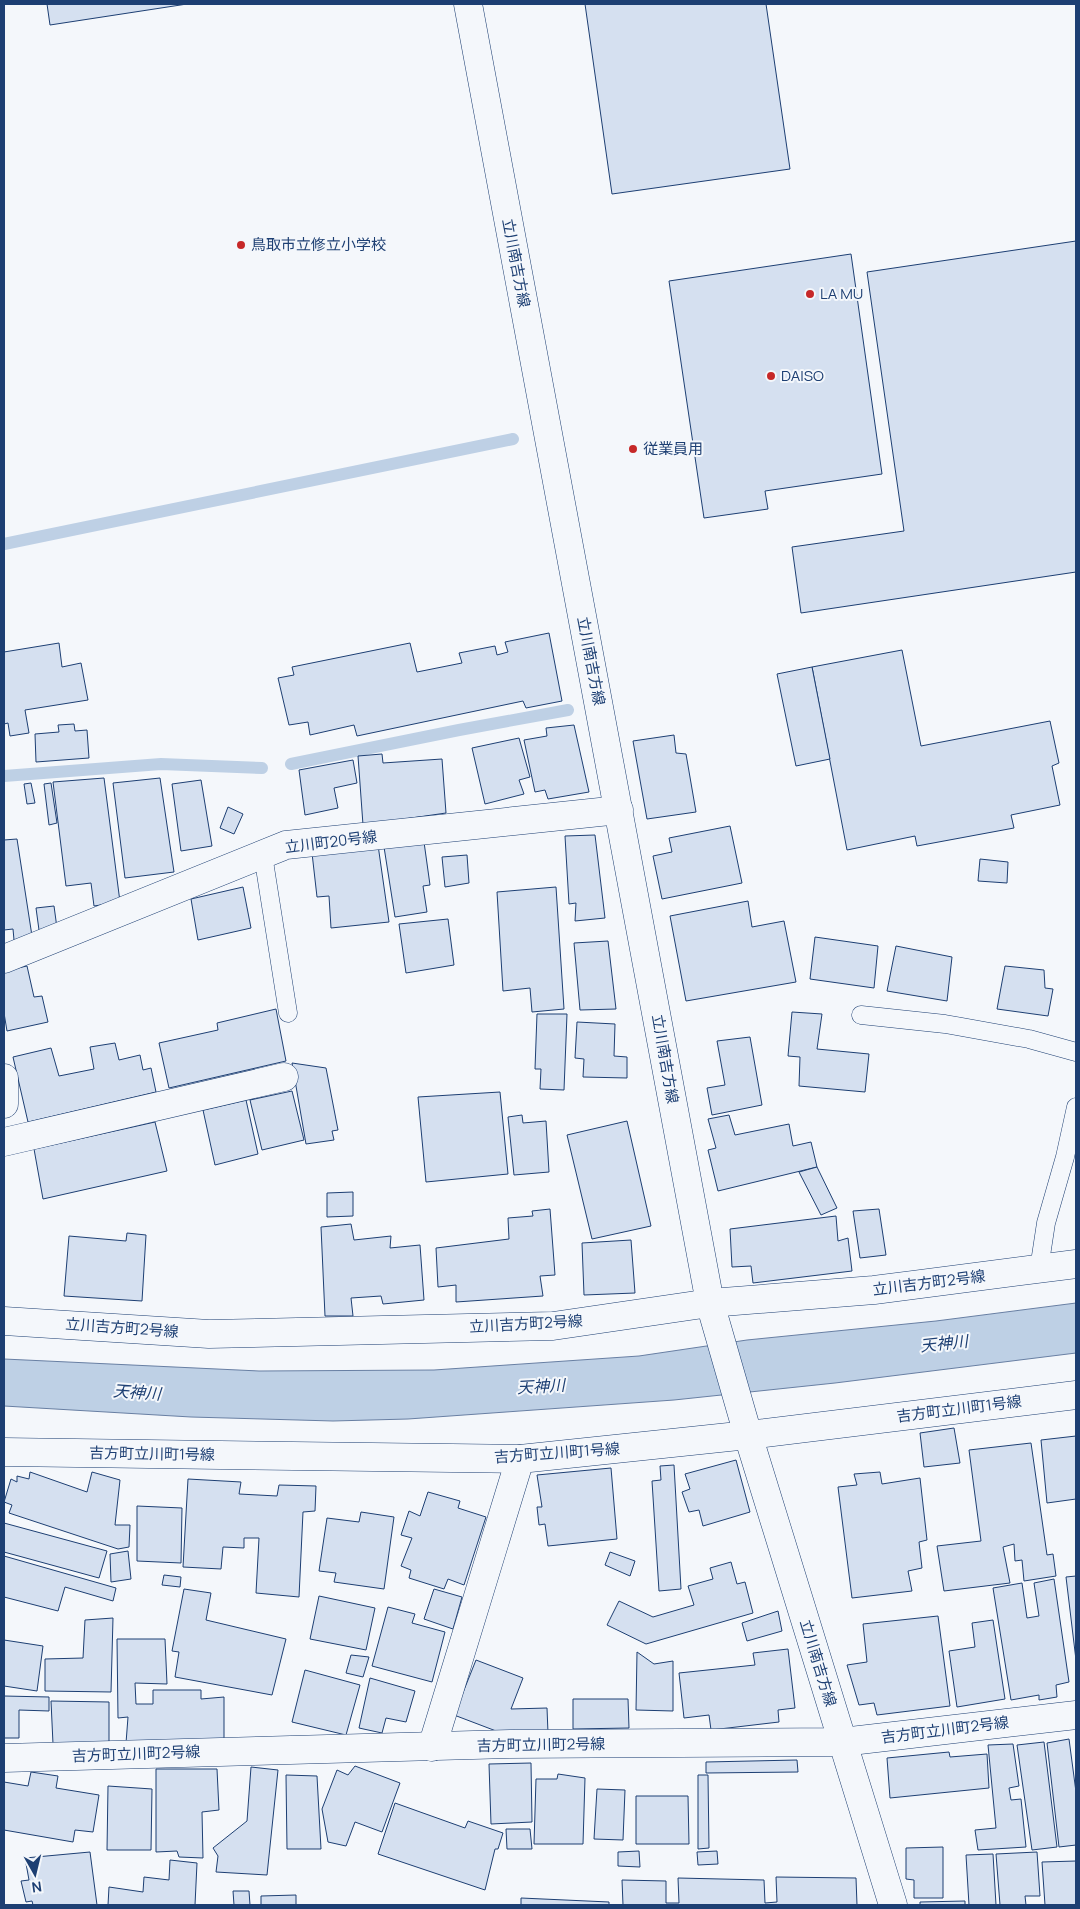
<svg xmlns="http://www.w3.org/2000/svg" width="1080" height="1909" font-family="Manrope,'Noto Sans JP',sans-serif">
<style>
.water{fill:#bed0e5;stroke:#687fa3}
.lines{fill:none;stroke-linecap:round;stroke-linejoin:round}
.stream{stroke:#bed0e5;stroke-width:12}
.building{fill:#d5e0f0;stroke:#1d3f73}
.lane-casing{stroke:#1d3f73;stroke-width:19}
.street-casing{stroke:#1d3f73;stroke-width:29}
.secondary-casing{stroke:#1d3f73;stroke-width:29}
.lane{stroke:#f4f7fb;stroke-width:18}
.street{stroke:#f4f7fb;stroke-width:28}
.secondary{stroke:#f4f7fb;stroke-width:28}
.poi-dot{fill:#c62828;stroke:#f4f7fb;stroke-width:2}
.labels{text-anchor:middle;stroke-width:4;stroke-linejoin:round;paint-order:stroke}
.poi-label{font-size:15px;fill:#1d3f73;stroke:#f4f7fb;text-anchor:start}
.street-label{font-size:15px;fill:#1d3f73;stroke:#f4f7fb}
.water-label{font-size:16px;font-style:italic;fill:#1d3f73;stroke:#f4f7fb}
</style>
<rect width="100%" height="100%" fill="#f4f7fb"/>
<polygon class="water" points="1076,1303 1076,1353 835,1383 674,1400 408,1419 333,1421 191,1417 4,1406 4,1359 259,1371 434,1370 639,1356 747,1340 936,1321"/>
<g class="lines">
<g class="stream">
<polyline points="4,544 513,439"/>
<polyline points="291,764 459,730 568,710"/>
<polyline points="4,776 161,764 262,768"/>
</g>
</g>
<g class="building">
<polygon points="47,4 187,4 50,25"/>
<polygon points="585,4 766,4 790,169 612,194"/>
<polygon points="1076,241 1076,572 801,613 792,547 904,531 867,272"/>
<polygon points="851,254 882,474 765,491 768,509 704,518 669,281"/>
<polygon points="549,633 562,701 526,708 523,701 357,736 354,725 310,735 308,722 289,725 278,678 294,675 292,667 410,643 417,672 462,663 459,653 495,646 497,655 508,652 505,642"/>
<polygon points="59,643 62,667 81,663 88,700 25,710 29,733 10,736 8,723 4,724 4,652"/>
<polygon points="902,650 921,746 1050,721 1059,763 1052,766 1060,805 1011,815 1014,828 917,846 915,836 847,850 812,667"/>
<polygon points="812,667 830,759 796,766 777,674"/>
<polygon points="74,724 75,731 87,730 89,758 36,762 35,734 59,732 58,725"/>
<polygon points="574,725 589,792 548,799 545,790 535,792 524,740 547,736 546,728"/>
<polygon points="674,735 676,753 686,754 696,812 647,819 633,741"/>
<polygon points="519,738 530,777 519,780 524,794 485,804 472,748"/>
<polygon points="382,754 383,763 442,759 446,813 363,825 358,756"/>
<polygon points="353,760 357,783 334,788 338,808 305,815 299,770"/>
<polygon points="104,778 120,902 94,906 91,883 66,886 53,782"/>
<polygon points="160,778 174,872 125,878 113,783"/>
<polygon points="201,780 212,846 181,851 172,784"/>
<polygon points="31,783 35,803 27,804 24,784"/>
<polygon points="51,783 57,823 49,825 44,784"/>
<polygon points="228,807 243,814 234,834 220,828"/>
<polygon points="730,826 742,883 662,899 653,856 672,852 669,838"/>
<polygon points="595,835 605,918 575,921 576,903 569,904 565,836"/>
<polygon points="17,839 32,936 14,940 13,929 4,930 4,840"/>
<polygon points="424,842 430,885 423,886 427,912 395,917 384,847"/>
<polygon points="378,845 389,922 331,928 329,896 317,897 312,853"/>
<polygon points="467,855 469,883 445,887 442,857"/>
<polygon points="980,859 1008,862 1007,883 978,881"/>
<polygon points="243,887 251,928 198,940 191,899"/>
<polygon points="556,887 564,1009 532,1012 530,988 503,991 497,892"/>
<polygon points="748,901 752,927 784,921 796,982 686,1001 670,916"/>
<polygon points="54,906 57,928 39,930 36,908"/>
<polygon points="448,919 454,965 406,973 399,924"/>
<polygon points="815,937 878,946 874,988 810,979"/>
<polygon points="608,941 616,1009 580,1010 574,943"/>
<polygon points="896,946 952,957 947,1001 887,991"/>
<polygon points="27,966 34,997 42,996 48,1022 7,1031 4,1013 4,971"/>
<polygon points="1005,966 1044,970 1045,988 1053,989 1048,1016 997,1009"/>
<polygon points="276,1009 286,1061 169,1088 159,1043 218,1030 217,1023"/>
<polygon points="792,1012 822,1014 817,1049 869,1054 865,1092 799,1086 800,1057 788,1056"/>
<polygon points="537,1014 567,1014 564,1090 540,1089 541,1069 535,1069"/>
<polygon points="577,1022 615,1024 614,1056 627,1057 627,1078 583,1077 584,1059 575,1058"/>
<polygon points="750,1037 762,1105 712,1115 707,1088 725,1085 717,1041"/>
<polygon points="115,1043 119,1060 140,1055 143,1070 151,1068 156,1092 28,1122 13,1057 51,1048 59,1076 94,1069 90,1047"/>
<polygon points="292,1063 326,1068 338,1130 332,1131 334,1140 306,1144"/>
<polygon points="292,1091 304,1140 262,1150 250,1100"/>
<polygon points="500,1092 508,1174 426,1182 418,1097"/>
<polygon points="246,1100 258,1154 215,1165 203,1110"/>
<polygon points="522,1115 523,1123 546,1121 549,1172 514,1175 508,1117"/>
<polygon points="729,1115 735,1135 789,1124 793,1146 811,1142 817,1167 718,1191 708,1150 716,1148 708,1119"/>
<polygon points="627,1121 651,1226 592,1239 567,1135"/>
<polygon points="155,1122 167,1171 43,1199 34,1149"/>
<polygon points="817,1167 837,1208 821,1215 799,1172"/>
<polygon points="353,1192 353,1216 327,1217 327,1193"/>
<polygon points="550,1209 555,1275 540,1276 543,1296 456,1302 456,1285 438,1287 436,1248 509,1239 508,1218 533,1216 532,1211"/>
<polygon points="879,1209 886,1255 860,1258 853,1211"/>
<polygon points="836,1216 838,1241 848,1238 852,1271 753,1283 751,1266 732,1267 730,1229"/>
<polygon points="351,1224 354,1240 391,1236 390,1248 420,1245 424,1300 383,1304 381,1296 351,1298 353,1316 325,1316 321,1227"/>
<polygon points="127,1233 146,1235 142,1301 64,1296 69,1236 126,1241"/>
<polygon points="631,1240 635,1293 584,1295 582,1243"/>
<polygon points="954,1428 960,1463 924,1467 920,1433"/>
<polygon points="1076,1436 1076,1499 1047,1503 1041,1440"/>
<polygon points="1031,1443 1047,1555 1053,1554 1056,1576 1024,1581 1022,1560 1015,1561 1014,1544 1003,1547 1010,1583 944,1591 937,1546 981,1541 969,1450"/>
<polygon points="736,1460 750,1512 703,1526 699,1510 689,1512 682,1492 690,1489 685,1474"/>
<polygon points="674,1465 681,1589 659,1591 652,1481 661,1480 660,1466"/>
<polygon points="611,1468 617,1539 548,1546 545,1524 539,1525 537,1507 542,1507 537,1475"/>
<polygon points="30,1472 87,1492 92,1472 120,1480 115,1525 130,1525 129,1547 118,1549 9,1513 12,1505 4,1502 11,1479 17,1482 17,1476 29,1479"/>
<polygon points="880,1472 882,1484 920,1478 927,1540 919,1542 922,1568 908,1571 912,1591 852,1598 838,1487 857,1485 854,1474"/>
<polygon points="188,1479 241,1482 239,1494 277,1496 279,1485 316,1486 315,1511 303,1512 299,1597 256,1593 259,1538 244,1538 244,1548 223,1547 221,1569 183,1567"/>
<polygon points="428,1492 460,1501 458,1508 486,1517 464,1585 448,1579 444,1589 409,1578 411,1570 401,1566 412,1538 401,1535 409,1511 420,1516"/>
<polygon points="137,1506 182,1508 181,1563 137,1561"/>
<polygon points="361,1512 394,1517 384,1589 334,1582 336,1573 319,1571 327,1518 359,1522"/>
<polygon points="4,1523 107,1551 99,1578 4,1552"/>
<polygon points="128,1551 131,1579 111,1582 110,1554"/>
<polygon points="610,1552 635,1561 630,1576 605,1565"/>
<polygon points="4,1556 116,1588 113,1601 65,1587 58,1611 4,1597"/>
<polygon points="731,1562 737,1584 745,1582 753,1613 646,1644 607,1625 619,1601 653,1617 694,1605 688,1586 713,1579 710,1568"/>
<polygon points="164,1575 181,1577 180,1587 162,1585"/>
<polygon points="1076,1576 1076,1660 1066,1577"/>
<polygon points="1054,1579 1069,1682 1056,1685 1057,1697 1039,1700 1039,1695 1011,1700 993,1588 1022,1583 1027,1618 1039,1616 1034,1583"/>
<polygon points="184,1589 211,1593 206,1620 286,1639 272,1695 175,1677 179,1652 172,1651"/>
<polygon points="434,1589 462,1597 453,1629 424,1619"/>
<polygon points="319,1596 375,1608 366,1650 310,1639"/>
<polygon points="388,1607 415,1614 412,1623 445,1632 432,1682 372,1666"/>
<polygon points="778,1611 782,1631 747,1641 742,1623"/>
<polygon points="938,1616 950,1706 877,1715 874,1703 859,1705 847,1665 867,1662 863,1624"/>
<polygon points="113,1618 111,1692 45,1691 45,1659 83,1658 85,1620"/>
<polygon points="993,1620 1005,1699 957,1707 949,1651 975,1647 972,1623"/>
<polygon points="117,1639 165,1639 167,1684 135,1683 136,1704 153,1704 153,1690 201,1690 201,1699 224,1697 224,1740 126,1743 128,1717 118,1718"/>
<polygon points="4,1640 43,1646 37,1691 4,1686"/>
<polygon points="788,1649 795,1708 778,1710 779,1722 711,1730 709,1715 684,1718 679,1673 755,1665 753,1653"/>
<polygon points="637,1652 654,1664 673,1661 673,1711 636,1710"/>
<polygon points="351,1655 369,1657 363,1677 346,1673"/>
<polygon points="476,1660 523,1678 511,1709 547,1708 548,1733 504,1734 454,1715"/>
<polygon points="305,1670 360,1685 346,1735 292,1722"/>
<polygon points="370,1678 415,1691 406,1722 386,1718 382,1733 359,1728"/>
<polygon points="4,1696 49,1697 49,1711 19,1710 19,1738 4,1738"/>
<polygon points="573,1699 628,1699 629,1728 573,1729"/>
<polygon points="51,1701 109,1702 109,1743 53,1744"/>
<polygon points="1069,1739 1076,1792 1076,1845 1059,1847 1047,1743"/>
<polygon points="1044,1742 1057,1847 1032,1850 1017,1745"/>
<polygon points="1013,1744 1019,1786 1009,1788 1011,1800 1021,1799 1026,1847 978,1850 975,1830 996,1828 988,1745"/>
<polygon points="949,1752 950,1757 987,1754 989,1788 890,1798 887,1758"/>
<polygon points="797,1760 798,1772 706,1773 706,1762"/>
<polygon points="531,1763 532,1822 491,1824 489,1764"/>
<polygon points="355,1766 400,1783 382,1832 355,1822 346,1846 328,1842 322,1809 337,1770 348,1775"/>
<polygon points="251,1767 278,1770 267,1875 216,1872 218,1856 213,1848 247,1821"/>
<polygon points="156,1769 217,1769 219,1810 202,1812 203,1858 179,1857 177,1851 156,1852"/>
<polygon points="31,1772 58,1776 56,1788 99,1795 93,1832 75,1830 73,1842 4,1830 4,1782 28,1786"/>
<polygon points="558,1774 585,1778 583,1844 534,1844 536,1779 557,1779"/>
<polygon points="286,1775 317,1776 321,1849 287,1849"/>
<polygon points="698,1775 708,1775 709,1848 698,1849"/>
<polygon points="108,1786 152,1789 151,1850 107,1850"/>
<polygon points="597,1789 625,1790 623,1840 594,1839"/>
<polygon points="636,1796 688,1796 689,1844 636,1844"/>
<polygon points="395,1803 465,1828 468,1821 503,1833 498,1849 495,1849 485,1890 378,1854"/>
<polygon points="506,1829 530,1829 532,1849 507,1849"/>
<polygon points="943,1847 943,1898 914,1898 914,1880 906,1879 906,1848"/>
<polygon points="639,1851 640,1867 618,1866 618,1852"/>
<polygon points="717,1851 718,1864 698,1865 697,1852"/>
<polygon points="90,1852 97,1905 33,1905 32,1901 26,1902 21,1881 29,1880 25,1858"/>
<polygon points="1037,1852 1040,1896 1025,1896 1026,1905 1000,1905 996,1854"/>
<polygon points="993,1854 996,1905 969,1905 966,1855"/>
<polygon points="170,1860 197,1863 195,1905 108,1905 109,1887 143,1892 144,1877 169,1880"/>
<polygon points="1076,1861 1076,1905 1045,1905 1042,1862"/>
<polygon points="776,1877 856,1878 857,1905 623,1905 622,1880 666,1881 666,1903 679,1903 678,1878 764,1880 765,1903 777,1902"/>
<polygon points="233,1891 249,1891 250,1905 234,1905"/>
<polygon points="296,1895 296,1905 261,1905 261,1896"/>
<polygon points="521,1898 609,1902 609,1905 521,1905"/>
<polygon points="965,1901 965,1905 920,1905 920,1902"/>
</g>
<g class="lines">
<defs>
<g id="lane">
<polyline points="263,855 288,1013"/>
<polyline points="861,1015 945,1024 1029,1039 1076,1052"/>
<polyline points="1039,1269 1046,1223 1065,1157 1076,1107"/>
</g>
<g id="street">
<polyline points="4,959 286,845 619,810"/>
<polyline points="4,1078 4,1104"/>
<polyline points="4,1142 284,1077"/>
<polyline points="4,1321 209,1334 553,1326 710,1303 874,1290 1076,1264"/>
<polyline points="4,1452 520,1459 748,1435 1076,1395"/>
<polyline points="432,1747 520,1459"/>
<polyline points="4,1758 510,1744 842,1742 1076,1715"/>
</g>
<polyline id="secondary" points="468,4 710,1303 748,1435 893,1905"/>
</defs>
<use href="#lane" class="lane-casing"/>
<use href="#street" class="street-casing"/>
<use href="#secondary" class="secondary-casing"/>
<use href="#lane" class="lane"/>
<use href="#street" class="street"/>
<use href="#secondary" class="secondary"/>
</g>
<g class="poi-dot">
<circle cx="241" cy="245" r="5"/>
<circle cx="810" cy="294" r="5"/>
<circle cx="771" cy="376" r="5"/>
<circle cx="633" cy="449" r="5"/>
</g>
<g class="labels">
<g class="poi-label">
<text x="251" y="250">鳥取市立修立小学校</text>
<text x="820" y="299">LA MU</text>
<text x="781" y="381">DAISO</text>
<text x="643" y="454">従業員用</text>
</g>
<g class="street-label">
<text transform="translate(516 263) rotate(79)" y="5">立川南吉方線</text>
<text transform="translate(591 661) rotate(79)" y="5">立川南吉方線</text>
<text transform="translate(331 842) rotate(-7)" y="5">立川町20号線</text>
<text transform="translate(665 1059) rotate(80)" y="5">立川南吉方線</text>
<text transform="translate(929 1283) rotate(-7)" y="5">立川吉方町2号線</text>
<text transform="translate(526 1324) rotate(-3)" y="5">立川吉方町2号線</text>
<text transform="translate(122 1328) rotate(4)" y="5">立川吉方町2号線</text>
<text transform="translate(959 1409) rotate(-7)" y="5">吉方町立川町1号線</text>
<text transform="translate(557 1453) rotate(-4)" y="5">吉方町立川町1号線</text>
<text transform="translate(152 1454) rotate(1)" y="5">吉方町立川町1号線</text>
<text transform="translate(818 1663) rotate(73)" y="5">立川南吉方線</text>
<text transform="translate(945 1730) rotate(-7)" y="5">吉方町立川町2号線</text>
<text transform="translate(541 1745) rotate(-1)" y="5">吉方町立川町2号線</text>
<text transform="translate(136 1754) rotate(-2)" y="5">吉方町立川町2号線</text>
</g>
<g class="water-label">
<text transform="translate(944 1343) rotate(-6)" y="6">天神川</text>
<text transform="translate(541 1386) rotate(-3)" y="6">天神川</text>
<text transform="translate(137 1392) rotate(4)" y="6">天神川</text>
</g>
</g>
<rect width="1080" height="1909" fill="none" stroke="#1d3f73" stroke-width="10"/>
<g transform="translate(35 1874) rotate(172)" stroke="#f4f7fb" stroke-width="4" paint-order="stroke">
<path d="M0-4L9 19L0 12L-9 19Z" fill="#1d3f73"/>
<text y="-8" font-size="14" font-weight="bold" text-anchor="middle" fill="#1d3f73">N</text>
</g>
</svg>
